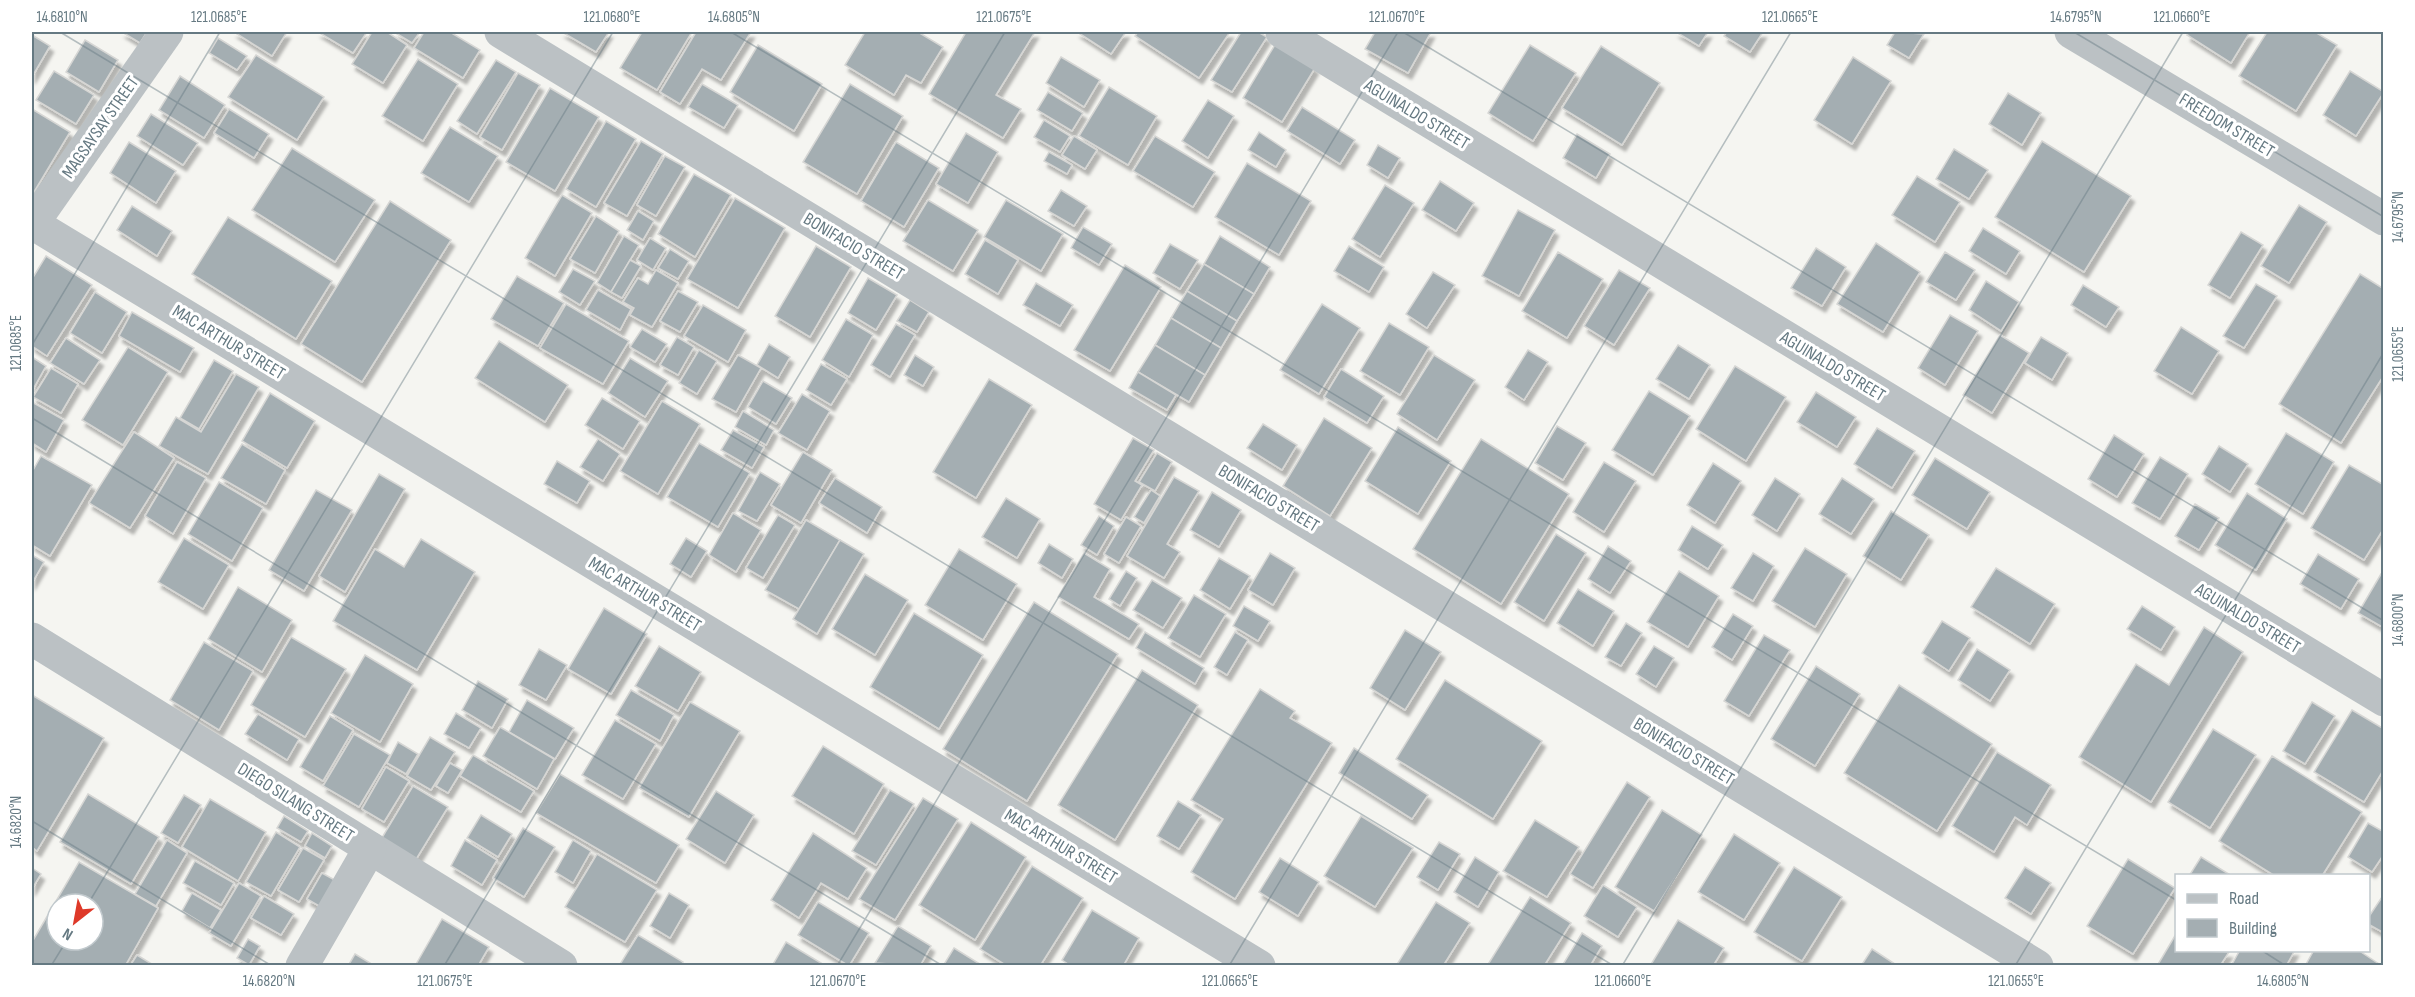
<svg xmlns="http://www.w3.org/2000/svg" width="2415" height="997" font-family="'Sofia Sans Condensed',sans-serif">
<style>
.building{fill:#a4aeb2;stroke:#d6d6d4;stroke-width:1.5;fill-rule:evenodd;filter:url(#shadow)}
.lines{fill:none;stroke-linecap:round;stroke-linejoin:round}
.minor{stroke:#bbc1c4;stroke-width:33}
.ticks{fill:none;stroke:#657982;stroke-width:1.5;stroke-opacity:0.45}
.labels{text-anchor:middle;stroke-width:6;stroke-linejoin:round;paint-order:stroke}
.street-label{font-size:18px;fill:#657982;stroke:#fff}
.neatline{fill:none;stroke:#657982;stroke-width:2}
.ticks-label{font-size:15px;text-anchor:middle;fill:#657982}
</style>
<defs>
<filter id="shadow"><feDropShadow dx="3.5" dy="6" stdDeviation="1.5" flood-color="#0004"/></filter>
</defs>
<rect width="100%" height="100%" fill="#f5f5f1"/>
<g class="building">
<polygon points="122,32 147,32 140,43"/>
<polygon points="234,32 287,32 272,56"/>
<polygon points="318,32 367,32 353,53"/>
<polygon points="372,32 387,32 407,45 383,83 352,64"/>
<polygon points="394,32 420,32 412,43"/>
<polygon points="424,32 450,32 480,50 463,78 414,48"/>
<polygon points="562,32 609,32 596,52"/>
<polygon points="642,32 692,32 657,90 620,68"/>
<polygon points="696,32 751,32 721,80 702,69 680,104 660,92"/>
<polygon points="865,32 918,32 943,47 921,83 906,75 894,95 845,65"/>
<polygon points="966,32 1035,32 996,95 1021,109 1003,138 929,94"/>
<polygon points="1077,32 1126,32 1111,54"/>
<polygon points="1138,32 1230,32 1199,78 1135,36"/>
<polygon points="1241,32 1258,32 1267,37 1232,92 1211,80"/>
<polygon points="1375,32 1431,32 1408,73 1365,49"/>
<polygon points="1676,32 1708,32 1699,46"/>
<polygon points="1727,32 1763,32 1750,52 1724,36"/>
<polygon points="1895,32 1924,34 1909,58 1887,45"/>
<polygon points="2189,32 2250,32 2231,63 2187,35"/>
<polygon points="2267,32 2315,32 2337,45 2296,111 2239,76"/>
<polygon points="32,35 50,46 32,77"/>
<polygon points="218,38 247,56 237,70 209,53"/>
<polygon points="85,40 118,60 99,92 66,72"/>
<polygon points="1276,43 1315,68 1282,122 1243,98"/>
<polygon points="758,45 822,84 794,131 730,92"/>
<polygon points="1530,45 1576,73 1533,141 1488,113"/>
<polygon points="1601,46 1660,83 1622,145 1562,108"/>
<polygon points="256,55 324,97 297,140 228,97"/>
<polygon points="1061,57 1100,80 1084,107 1046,83"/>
<polygon points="1853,57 1891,81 1852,144 1814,120"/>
<polygon points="418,59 458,84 423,141 382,116"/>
<polygon points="496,60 516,72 477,134 457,121"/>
<polygon points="54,71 94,95 76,124 36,100"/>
<polygon points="2350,71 2384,92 2356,136 2323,115"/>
<polygon points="518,73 540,85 502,150 480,137"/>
<polygon points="180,76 225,105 204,138 159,110"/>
<polygon points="702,84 738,105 724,128 688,107"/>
<polygon points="850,84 903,116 857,194 803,162"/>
<polygon points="1109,87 1157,116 1128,165 1079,136"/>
<polygon points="550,88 599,117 555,191 506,162"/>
<polygon points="1048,92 1083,113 1072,131 1037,110"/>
<polygon points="2008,93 2041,113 2022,145 1989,124"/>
<polygon points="1208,100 1234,116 1208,158 1182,141"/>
<polygon points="1302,107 1355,140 1340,164 1287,131"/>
<polygon points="32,109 70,132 34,192 32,191"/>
<polygon points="229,109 269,134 254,158 214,133"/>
<polygon points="151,114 198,143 183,165 137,136"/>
<polygon points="1044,120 1070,136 1060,152 1034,137"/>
<polygon points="606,121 636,139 596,207 566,189"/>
<polygon points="450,127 498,156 469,202 421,173"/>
<polygon points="1259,132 1286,150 1276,167 1248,150"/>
<polygon points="966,133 998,152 968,203 936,184"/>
<polygon points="1577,134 1610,154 1596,178 1563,158"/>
<polygon points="1074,136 1097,150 1085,169 1062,155"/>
<polygon points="1155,136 1215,172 1193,207 1133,171"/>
<polygon points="641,141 663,154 627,216 604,203"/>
<polygon points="2042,141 2131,196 2084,272 1995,217"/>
<polygon points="129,142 176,171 156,203 110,173"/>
<polygon points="896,142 939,168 904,227 861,201"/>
<polygon points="1378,145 1400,158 1388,178 1367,165"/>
<polygon points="292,148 375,200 335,262 252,210"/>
<polygon points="1954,149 1988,170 1969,199 1936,179"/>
<polygon points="1049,152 1072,165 1067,174 1044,161"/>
<polygon points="665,156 685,167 656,216 637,205"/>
<polygon points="1247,163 1311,201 1279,255 1215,217"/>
<polygon points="694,174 731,195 695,257 658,234"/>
<polygon points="1917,176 1960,202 1935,242 1892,215"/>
<polygon points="1440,181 1474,203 1456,231 1422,210"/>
<polygon points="1385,185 1414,203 1380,257 1352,239"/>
<polygon points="1061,190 1087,206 1074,226 1048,211"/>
<polygon points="562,195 592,213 555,276 525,258"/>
<polygon points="735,198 785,228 738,308 687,279"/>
<polygon points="928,200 978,230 953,271 903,241"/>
<polygon points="1006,200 1063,234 1041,271 984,237"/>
<polygon points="390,201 451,240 362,382 301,344"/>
<polygon points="2299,205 2327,222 2289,283 2261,266"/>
<polygon points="132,206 172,231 157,256 117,230"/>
<polygon points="1518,210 1555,230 1519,296 1482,276"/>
<polygon points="638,211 654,221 643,240 627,230"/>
<polygon points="596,216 619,231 595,273 570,259"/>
<polygon points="228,217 332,281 296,339 192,274"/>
<polygon points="1083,227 1112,244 1099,265 1071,248"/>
<polygon points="1983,228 2020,251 2006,274 1969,251"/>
<polygon points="2241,232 2263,245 2230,298 2208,285"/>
<polygon points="624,236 639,245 611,292 597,283"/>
<polygon points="1220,236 1270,267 1254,294 1204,264"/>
<polygon points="650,238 666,248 653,270 637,260"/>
<polygon points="985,240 1018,260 998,294 965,274"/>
<polygon points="1876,243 1920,272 1883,332 1837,304"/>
<polygon points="1170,244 1198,260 1180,289 1153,273"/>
<polygon points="816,246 851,267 810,337 775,316"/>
<polygon points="1349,246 1384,267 1369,292 1334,271"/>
<polygon points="1816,248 1846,267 1822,306 1791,288"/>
<polygon points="670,249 689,261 678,279 658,268"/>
<polygon points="1558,252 1603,279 1567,338 1522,311"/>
<polygon points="1945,252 1975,270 1956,300 1926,282"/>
<polygon points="46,256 92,285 47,356 32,346 32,279"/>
<polygon points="630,260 641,266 622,298 611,292"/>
<polygon points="1204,264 1254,294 1237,321 1187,291"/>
<polygon points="1125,265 1161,287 1110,371 1074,350"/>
<polygon points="573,269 595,281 580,305 559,292"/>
<polygon points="656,270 678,283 652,327 630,315 634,308 623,302 638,278 648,284"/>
<polygon points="1619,270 1650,288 1614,345 1584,326"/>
<polygon points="1433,272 1455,285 1427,328 1406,314"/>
<polygon points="2360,274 2384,289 2384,375 2341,443 2279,404"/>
<polygon points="517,276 564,303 538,346 491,319"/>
<polygon points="868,278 897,295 876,330 848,313"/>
<polygon points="1986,281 2019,302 2001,331 1969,310"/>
<polygon points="1036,283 1073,305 1060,326 1023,305"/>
<polygon points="2256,284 2277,296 2244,348 2223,336"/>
<polygon points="2083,285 2119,307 2106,327 2071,305"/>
<polygon points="598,290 631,309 620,330 586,310"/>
<polygon points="678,291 698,302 680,332 660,321"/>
<polygon points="1187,291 1237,321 1221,348 1171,318"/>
<polygon points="95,292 127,312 102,353 70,333"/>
<polygon points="910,300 929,312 917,332 897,321"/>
<polygon points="566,304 629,341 603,384 540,348"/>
<polygon points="1322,304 1360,328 1319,394 1280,370"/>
<polygon points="703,305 746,330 728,362 684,336"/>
<polygon points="132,312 194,348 180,372 119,336"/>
<polygon points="1950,315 1978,331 1945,385 1918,368"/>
<polygon points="1171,318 1221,348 1205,375 1155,345"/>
<polygon points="846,319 873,335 849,377 822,360"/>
<polygon points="1389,323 1429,347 1400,395 1360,371"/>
<polygon points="896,324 915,335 890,377 871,365"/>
<polygon points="2181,327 2219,351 2192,394 2154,371"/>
<polygon points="642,329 667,344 655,362 630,347"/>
<polygon points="2000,335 2029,353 1992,413 1963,395"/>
<polygon points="677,337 694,347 678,375 660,365"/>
<polygon points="2041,337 2068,353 2052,380 2025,363"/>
<polygon points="66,338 100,360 84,384 50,363"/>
<polygon points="499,341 568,385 545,422 475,378"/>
<polygon points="769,344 790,357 778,378 757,365"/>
<polygon points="1155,345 1205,375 1189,402 1138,372"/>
<polygon points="1678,345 1710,365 1689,399 1656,379"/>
<polygon points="128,347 168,372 123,445 82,420"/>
<polygon points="699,350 717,361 697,394 679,383"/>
<polygon points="1528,350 1548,362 1524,400 1505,387"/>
<polygon points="738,355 761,368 736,412 712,399"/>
<polygon points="915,355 934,367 923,386 904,375"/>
<polygon points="1434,355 1475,380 1437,440 1397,414"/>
<polygon points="32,357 46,366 32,391"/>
<polygon points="630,358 668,381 645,417 608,393"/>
<polygon points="214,360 233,371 199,429 180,418"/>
<polygon points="821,364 847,379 831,405 806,390"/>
<polygon points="1735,366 1786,397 1746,461 1696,429"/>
<polygon points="51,368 78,384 61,413 33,397"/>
<polygon points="1341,369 1384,396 1367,423 1324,397"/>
<polygon points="1138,372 1176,395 1167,410 1129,388"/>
<polygon points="236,374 259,387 208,474 159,446 176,417 201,432"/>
<polygon points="989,379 1032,405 976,498 933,472"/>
<polygon points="763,381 792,398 776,424 748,407"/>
<polygon points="1649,391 1690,416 1653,475 1612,450"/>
<polygon points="1816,392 1856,417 1837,447 1797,422"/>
<polygon points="270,393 315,421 287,468 242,441"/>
<polygon points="802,394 830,411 807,450 778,433"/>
<polygon points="602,398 640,421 623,449 585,425"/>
<polygon points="662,401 700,424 658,494 620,471"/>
<polygon points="32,402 64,420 46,452 32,443"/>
<polygon points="743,411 774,430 766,445 735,427"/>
<polygon points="1324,418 1372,448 1330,516 1283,486"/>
<polygon points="1263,424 1297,445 1282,470 1247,448"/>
<polygon points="1557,426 1586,443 1563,480 1535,463"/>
<polygon points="1398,427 1451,461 1418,514 1365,481"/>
<polygon points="1877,428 1915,451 1892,488 1854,464"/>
<polygon points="733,430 764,447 752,468 721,450"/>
<polygon points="134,432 174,458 130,528 89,503"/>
<polygon points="2286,433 2334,462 2303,514 2255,484"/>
<polygon points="2114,435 2144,454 2117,497 2088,479"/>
<polygon points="1133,438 1154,450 1135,481 1142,485 1121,520 1094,504"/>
<polygon points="598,439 620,454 603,481 580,467"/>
<polygon points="1481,439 1569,494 1501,604 1413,549"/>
<polygon points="699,443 750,473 718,527 667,497"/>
<polygon points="242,444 285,470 266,504 221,478"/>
<polygon points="2219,446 2248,464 2230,492 2202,474"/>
<polygon points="803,452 832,470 801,523 771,505"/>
<polygon points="1157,453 1172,462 1155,491 1139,482"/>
<polygon points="41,456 92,485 50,556 32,545 32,472"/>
<polygon points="2160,457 2188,474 2160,519 2132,503"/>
<polygon points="1935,458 1990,492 1967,529 1912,495"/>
<polygon points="557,461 590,481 577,503 544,484"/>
<polygon points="177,462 206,478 173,534 145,516"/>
<polygon points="1604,462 1636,481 1604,532 1573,512"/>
<polygon points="1713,463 1741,481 1715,523 1687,505"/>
<polygon points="2349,465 2384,485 2384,528 2364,560 2311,528"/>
<polygon points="760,472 780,484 757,521 738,511"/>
<polygon points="379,474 405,489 345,592 319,576"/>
<polygon points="1174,477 1199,491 1167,544 1180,552 1164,578 1127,556"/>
<polygon points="835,478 882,507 867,533 819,503"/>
<polygon points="1775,478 1800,494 1777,531 1752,515"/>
<polygon points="1842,478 1874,499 1851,534 1819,514"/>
<polygon points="219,482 263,508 232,561 188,534"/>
<polygon points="316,490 352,510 304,591 269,570"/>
<polygon points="1151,490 1160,496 1144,523 1134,517"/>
<polygon points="1212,492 1241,510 1219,547 1190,530"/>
<polygon points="2247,493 2287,519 2256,570 2215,545"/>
<polygon points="1006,498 1040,519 1017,558 982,537"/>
<polygon points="2195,504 2219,518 2199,550 2175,536"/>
<polygon points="1891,511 1929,535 1901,580 1863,556"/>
<polygon points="733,513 761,530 736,572 709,555"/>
<polygon points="778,515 795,525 763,578 746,568"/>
<polygon points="1099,516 1114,526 1097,555 1081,545"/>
<polygon points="1126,517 1141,526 1119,563 1104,554"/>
<polygon points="806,520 840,540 799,609 765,590"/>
<polygon points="1692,526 1723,545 1708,569 1678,550"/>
<polygon points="1556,534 1586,553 1544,621 1514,602"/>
<polygon points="184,538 229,565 203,609 158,582"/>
<polygon points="686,538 707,551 691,577 670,564"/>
<polygon points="421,539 475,572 417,670 333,621 375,549 404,567"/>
<polygon points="840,540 864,554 817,634 793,619"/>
<polygon points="1049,544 1073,559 1062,578 1038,563"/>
<polygon points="1608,546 1631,561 1610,593 1588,579"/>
<polygon points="1805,548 1847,574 1815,627 1772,601"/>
<polygon points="959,549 1017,584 983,640 925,605"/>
<polygon points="1084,553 1110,569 1094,597 1139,624 1129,639 1058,597"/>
<polygon points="1270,553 1295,568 1273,605 1248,590"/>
<polygon points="1753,553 1774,566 1753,601 1731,588"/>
<polygon points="2318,554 2359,579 2341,609 2300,584"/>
<polygon points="32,555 44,562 32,583"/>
<polygon points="1219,558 1250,576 1230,609 1200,590"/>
<polygon points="1996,568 2055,604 2030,644 1971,607"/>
<polygon points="1126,571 1137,578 1120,606 1109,599"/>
<polygon points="1679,571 1719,596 1688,647 1647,622"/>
<polygon points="865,574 908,600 875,655 832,629"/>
<polygon points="2381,574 2384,575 2384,628 2358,613"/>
<polygon points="1152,580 1182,598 1163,628 1133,610"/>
<polygon points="238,587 292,620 262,672 208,639"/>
<polygon points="1578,589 1614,611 1593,646 1557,623"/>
<polygon points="1194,595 1226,614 1200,657 1168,638"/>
<polygon points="1034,602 1118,654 1027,801 943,749"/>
<polygon points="1244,606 1270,621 1258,641 1233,626"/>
<polygon points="2142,606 2175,627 2161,650 2127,629"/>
<polygon points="604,608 647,634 611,694 568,669"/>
<polygon points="914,613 983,655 939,729 870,687"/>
<polygon points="1733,614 1753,626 1732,660 1712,647"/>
<polygon points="1942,621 1970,638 1949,671 1922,653"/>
<polygon points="1626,623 1642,633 1621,666 1605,657"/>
<polygon points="2204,627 2243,652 2151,802 2079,757 2136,664 2169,685"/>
<polygon points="1405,630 1441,652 1405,710 1370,688"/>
<polygon points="1145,632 1204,668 1195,684 1136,648"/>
<polygon points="1235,632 1248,640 1227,675 1214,667"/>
<polygon points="1764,635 1790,650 1749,716 1724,701"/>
<polygon points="291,637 346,669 305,737 251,705"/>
<polygon points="204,642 253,671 219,730 170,700"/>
<polygon points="659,646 701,672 678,711 635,686"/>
<polygon points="1654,646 1674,658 1656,687 1636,674"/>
<polygon points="539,649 567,665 546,700 519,685"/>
<polygon points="1977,649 2010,670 1990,701 1958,680"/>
<polygon points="365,655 413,684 380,742 331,713"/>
<polygon points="1816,666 1860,694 1815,766 1771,739"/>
<polygon points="1142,670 1198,705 1115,840 1058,805"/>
<polygon points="1445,680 1542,741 1493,819 1396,759"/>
<polygon points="478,681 508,699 492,728 462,710"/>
<polygon points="1899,685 1992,744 1937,831 1844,773"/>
<polygon points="1260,689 1295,711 1290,718 1332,743 1235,899 1191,872 1223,819 1191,800"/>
<polygon points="631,690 674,715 660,741 616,715"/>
<polygon points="32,695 104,738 37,851 32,847"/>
<polygon points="527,700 574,728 555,759 509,732"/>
<polygon points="690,702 740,731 689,817 639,788"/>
<polygon points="2312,702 2335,716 2305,764 2283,751"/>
<polygon points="2352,710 2384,729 2384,769 2364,802 2314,772"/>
<polygon points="456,713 481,728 469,748 444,734"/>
<polygon points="258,714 299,739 287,760 245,734"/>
<polygon points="330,716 353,730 323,781 300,767"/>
<polygon points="615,720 656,744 623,799 582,775"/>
<polygon points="500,727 554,759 537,789 483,756"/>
<polygon points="2213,729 2256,755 2210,828 2168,802"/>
<polygon points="354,734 390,755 359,807 323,786"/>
<polygon points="430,737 455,752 431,790 407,776"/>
<polygon points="398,742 418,754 406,774 387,763"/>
<polygon points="823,746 884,784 854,834 792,796"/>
<polygon points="1354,748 1428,795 1412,819 1339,773"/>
<polygon points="1997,752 2051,785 2027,825 2015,817 1994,852 1952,826"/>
<polygon points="473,755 534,791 521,812 460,776"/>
<polygon points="2272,756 2362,812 2322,876 2275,876 2219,841"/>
<polygon points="450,763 462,770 448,793 436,786"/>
<polygon points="386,767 409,781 384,822 362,809"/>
<polygon points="560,774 679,845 656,883 536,813"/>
<polygon points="1627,782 1650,797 1593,888 1570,874"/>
<polygon points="413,786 448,807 415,861 380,841"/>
<polygon points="890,790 914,804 876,865 852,851"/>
<polygon points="716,791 754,815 725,863 686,839"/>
<polygon points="88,794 159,837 131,884 60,842"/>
<polygon points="184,795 201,805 178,843 161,833"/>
<polygon points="923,798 958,819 895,920 859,899"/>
<polygon points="210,799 266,832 238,881 182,847"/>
<polygon points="1178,801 1201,815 1179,849 1157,836"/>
<polygon points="1662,810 1702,835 1654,911 1615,887"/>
<polygon points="481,815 512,834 498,857 467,838"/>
<polygon points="284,816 308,831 301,842 277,828"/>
<polygon points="1361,816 1413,848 1375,907 1324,876"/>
<polygon points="1535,820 1579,847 1547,897 1503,871"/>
<polygon points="971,822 1026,857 975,940 919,905"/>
<polygon points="2368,823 2384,832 2384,854 2372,872 2348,857"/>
<polygon points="523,828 555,847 524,897 493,878"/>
<polygon points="276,832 300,847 271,896 246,882"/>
<polygon points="312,833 332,846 325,858 305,846"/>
<polygon points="813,833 867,868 848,899 821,883 799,918 771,900"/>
<polygon points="1734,834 1780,863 1744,920 1698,892"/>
<polygon points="167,840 187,853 156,906 135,894"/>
<polygon points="465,840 497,860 482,885 451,866"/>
<polygon points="573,840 591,851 573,883 555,872"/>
<polygon points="1439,842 1460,854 1438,890 1417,877"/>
<polygon points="303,848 324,860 299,902 278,890"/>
<polygon points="597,854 657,890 625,942 565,907"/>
<polygon points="1475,857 1499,872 1478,907 1454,892"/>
<polygon points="2201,857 2232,876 2189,876"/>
<polygon points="1280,858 1319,882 1298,916 1259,892"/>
<polygon points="2128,859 2175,888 2133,954 2087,926"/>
<polygon points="195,861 234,883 221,905 183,883"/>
<path d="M 79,862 L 158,908 L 125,966 L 32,966 L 32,942 ZM 57,904 L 93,904 L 93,940 L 57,940 Z"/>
<polygon points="1032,866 1083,898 1040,966 1007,966 980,949"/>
<polygon points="1794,867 1842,897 1802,961 1754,932"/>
<polygon points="2025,867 2051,883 2031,914 2005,898"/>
<polygon points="32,868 41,874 32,889"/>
<polygon points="322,873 342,884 326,910 307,899"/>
<polygon points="239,883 261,896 231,946 209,933"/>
<polygon points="1603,885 1637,907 1618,937 1584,916"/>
<polygon points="192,893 221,910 210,928 182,911"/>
<polygon points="669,893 689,905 670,938 650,926"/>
<polygon points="2384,894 2384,933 2368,924 2368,918"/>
<polygon points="264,896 294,914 281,935 251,918"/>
<polygon points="1530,897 1571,923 1544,966 1487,966"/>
<polygon points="818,902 869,933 849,966 798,935"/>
<polygon points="1436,902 1470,923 1443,966 1396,966"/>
<polygon points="1092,910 1139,938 1123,966 1071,966 1062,960"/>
<polygon points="442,919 489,947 478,966 415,966"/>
<polygon points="1678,920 1724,948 1713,966 1650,966"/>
<polygon points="898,926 931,946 920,966 875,963"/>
<polygon points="1582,933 1602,946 1590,966 1562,966"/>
<polygon points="2176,934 2176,950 2229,952 2220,966 2157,966"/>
<polygon points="638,935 683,962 681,966 619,966"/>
<polygon points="248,939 260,946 249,965 237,958"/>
<polygon points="786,942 826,966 772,966"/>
<polygon points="954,948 983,966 943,966"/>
<polygon points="1872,949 1898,966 1861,966"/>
<polygon points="2240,950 2295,950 2286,966 2231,966"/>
<polygon points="2314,950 2358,950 2382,966 2305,966"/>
<polygon points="355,954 375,966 348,966"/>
<polygon points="137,955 155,966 130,966"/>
</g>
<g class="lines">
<g class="minor">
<polyline points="501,32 2037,966"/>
<polyline points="1282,32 2384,700"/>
<polyline points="2071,32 2384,219"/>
<polyline points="32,223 1259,966"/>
<polyline points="33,223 167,32"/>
<polyline points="32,639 561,966"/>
<polyline points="302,966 370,848"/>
</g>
</g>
<path class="ticks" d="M 60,32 L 1614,966M 731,32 L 2176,900M 1403,32 L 2384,621M 2074,32 L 2384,217M 32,345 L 220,32M 32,418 L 943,966M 32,821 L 272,966M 88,904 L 613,32M 2261,950 L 2286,966M 51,966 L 67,940M 444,966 L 1005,32M 837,966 L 1398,32M 1229,966 L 1791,32M 1622,966 L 2183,32M 2015,966 L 2384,352"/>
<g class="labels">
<g class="street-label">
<text transform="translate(1417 114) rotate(31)" y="6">AGUINALDO STREET</text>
<text transform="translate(2227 125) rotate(31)" y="6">FREEDOM STREET</text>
<text transform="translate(100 127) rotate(-55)" y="6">MAGSAYSAY STREET</text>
<text transform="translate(854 246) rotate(31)" y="6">BONIFACIO STREET</text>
<text transform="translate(229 342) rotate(31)" y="6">MAC ARTHUR STREET</text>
<text transform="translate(1833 366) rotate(31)" y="6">AGUINALDO STREET</text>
<text transform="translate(1269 498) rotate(31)" y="6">BONIFACIO STREET</text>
<text transform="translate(645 594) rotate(31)" y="6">MAC ARTHUR STREET</text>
<text transform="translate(2248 618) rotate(31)" y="6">AGUINALDO STREET</text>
<text transform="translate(1684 751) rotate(31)" y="6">BONIFACIO STREET</text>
<text transform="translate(296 802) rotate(32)" y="6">DIEGO SILANG STREET</text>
<text transform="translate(1061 846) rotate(31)" y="6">MAC ARTHUR STREET</text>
</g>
</g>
<rect width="2415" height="997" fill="none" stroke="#ffffff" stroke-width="66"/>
<rect x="2175" y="874" width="195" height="78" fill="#ffffff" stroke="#c1c9cd" stroke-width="1.5"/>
<rect x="2187" y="894" width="30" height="9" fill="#bbc1c4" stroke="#c1c9cd" stroke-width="1.5"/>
<text x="2229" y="904" font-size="18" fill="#657982">Road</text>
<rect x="2187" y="919" width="30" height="18" fill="#a4aeb2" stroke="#c1c9cd" stroke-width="1.5"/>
<text x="2229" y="934" font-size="18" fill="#657982">Building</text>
<g transform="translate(75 922) rotate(211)"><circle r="28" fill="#ffffff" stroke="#c1c9cd" stroke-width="1.5"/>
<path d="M0-4.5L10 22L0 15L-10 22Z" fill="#de3929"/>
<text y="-9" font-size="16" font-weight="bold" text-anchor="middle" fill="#657982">N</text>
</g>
<rect x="33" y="33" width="2349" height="931" class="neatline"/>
<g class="ticks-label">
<text x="62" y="22">14.6810°N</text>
<text x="219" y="22">121.0685°E</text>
<text x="612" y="22">121.0680°E</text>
<text x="734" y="22">14.6805°N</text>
<text x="1004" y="22">121.0675°E</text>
<text x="1397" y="22">121.0670°E</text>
<text x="1790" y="22">121.0665°E</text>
<text x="2076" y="22">14.6795°N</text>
<text x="2182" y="22">121.0660°E</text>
<text transform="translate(2398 217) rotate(-90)" y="5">14.6795°N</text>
<text transform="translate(16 343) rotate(-90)" y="5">121.0685°E</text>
<text transform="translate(2398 354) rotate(-90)" y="5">121.0655°E</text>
<text transform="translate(2398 620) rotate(-90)" y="5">14.6800°N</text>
<text transform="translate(16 822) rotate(-90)" y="5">14.6820°N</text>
<text x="269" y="986">14.6820°N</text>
<text x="445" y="986">121.0675°E</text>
<text x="838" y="986">121.0670°E</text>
<text x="1230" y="986">121.0665°E</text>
<text x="1623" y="986">121.0660°E</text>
<text x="2016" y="986">121.0655°E</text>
<text x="2283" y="986">14.6805°N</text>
</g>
</svg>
